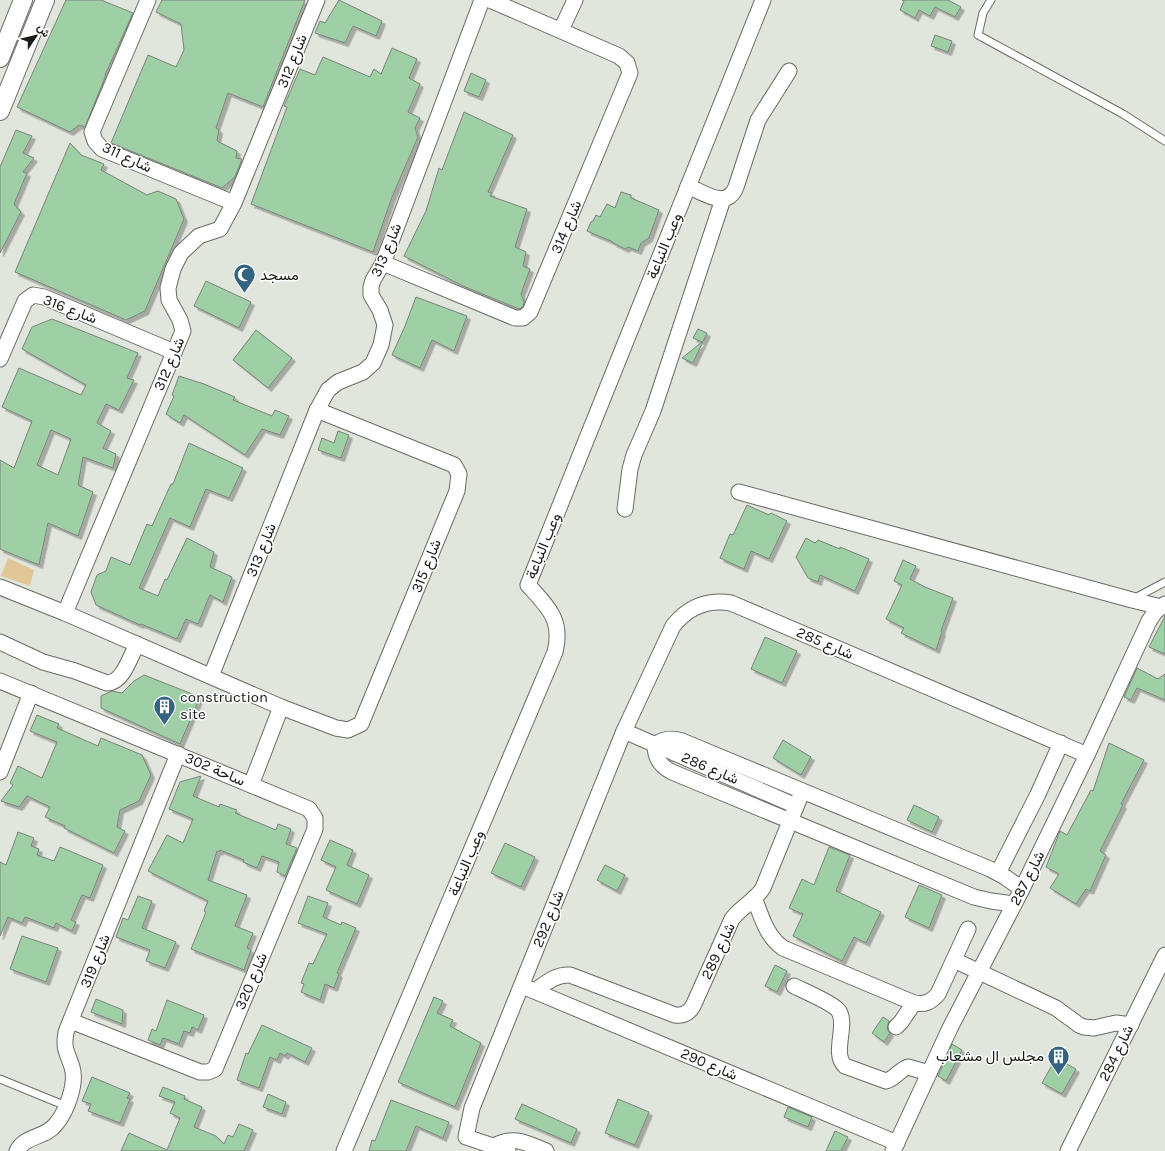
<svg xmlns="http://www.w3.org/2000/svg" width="1165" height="1151" font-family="Karla,Vazirmatn,sans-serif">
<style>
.green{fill:#e1c798}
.building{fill:#9ecfa5;stroke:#7a827b;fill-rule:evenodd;filter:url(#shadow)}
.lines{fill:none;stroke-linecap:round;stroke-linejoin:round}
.service-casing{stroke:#686c64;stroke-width:9}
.minor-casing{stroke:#686c64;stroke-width:17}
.tertiary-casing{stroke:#686c64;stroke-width:20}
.service{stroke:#fff;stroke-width:7}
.minor{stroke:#fff;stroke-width:15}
.tertiary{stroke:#fff;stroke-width:18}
.labels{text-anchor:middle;stroke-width:3;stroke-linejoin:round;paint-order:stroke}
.street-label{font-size:15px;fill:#181a16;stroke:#fff}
.poi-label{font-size:15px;fill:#181a16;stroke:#fff;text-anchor:start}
</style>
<defs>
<filter id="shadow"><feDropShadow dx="3.5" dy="3.5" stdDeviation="0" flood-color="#0004"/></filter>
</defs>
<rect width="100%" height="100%" fill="#e1e6dc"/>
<polygon class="green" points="8,558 34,570 30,586 1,576"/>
<g class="building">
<polygon points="66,0 101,0 133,13 105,75 106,75 85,127 79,125 70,132 17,107"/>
<polygon points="162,0 305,0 263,107 228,93 216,128 219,130 217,141 237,151 236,158 242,159 235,177 222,188 111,143 148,55 176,67 184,50 181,24 156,12"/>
<polygon points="339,0 382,21 376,36 353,26 345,43 315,33 320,21 325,23"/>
<polygon points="902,0 948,0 961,7 955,17 935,7 930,16 919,10 915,18 900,10 904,1"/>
<polygon points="935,35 952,41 948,52 931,46"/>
<polygon points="392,48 417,59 409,78 420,84 408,112 420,118 415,128 418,137 392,197 373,252 251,204 287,107 284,106 300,69 315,75 323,57 370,77 374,69 381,74"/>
<polygon points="471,73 486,80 479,97 464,91"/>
<polygon points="464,112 513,135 488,192 492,193 490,196 527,209 515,247 526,252 523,266 530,269 521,294 524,302 523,307 519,309 463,286 404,256 426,211 439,168 442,170"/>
<polygon points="16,130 32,136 23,153 34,158 23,172 27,173 14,204 21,212 0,253 0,167"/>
<polygon points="70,143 81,155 104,164 101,170 147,195 158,191 176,199 184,219 145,311 126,320 15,272"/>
<polygon points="621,192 631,195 631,198 659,210 649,238 641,243 638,251 628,247 625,249 613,243 613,242 587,231 591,222 593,221 596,215 600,217 607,204 615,208"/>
<polygon points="206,281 251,302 239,328 194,306"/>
<polygon points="416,297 467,316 454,351 432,340 420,368 392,355 405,326"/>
<path d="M 52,319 L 138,353 L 127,378 L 134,380 L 119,410 L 106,404 L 97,423 L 111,431 L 103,448 L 116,454 L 113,468 L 83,457 L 78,485 L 93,492 L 78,536 L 48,523 L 39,565 L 0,549 L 0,460 L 14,468 L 32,421 L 2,407 L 19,368 L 81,395 L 86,385 L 22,349 L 32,327 ZM 51,430 L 71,439 L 58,475 L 37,465 Z"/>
<polygon points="698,329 707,333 693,363 682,358 702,342 693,338"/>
<polygon points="256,330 292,358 268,388 233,360"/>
<polygon points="179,376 204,384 235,397 233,400 272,416 275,410 289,416 280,435 262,429 245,455 184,415 180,423 166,414 174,396 172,395"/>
<polygon points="338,431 349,435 341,458 318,450 322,438 334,443"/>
<polygon points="189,443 243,468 229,498 206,489 190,527 170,518 139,588 158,596 165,579 167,580 187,538 214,552 210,567 232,577 223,602 210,595 198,624 186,619 177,639 141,624 140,625 96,605 91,592 97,575 106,571 111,557 130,565 147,524 152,526 171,484 173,484"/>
<polygon points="747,505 769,515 771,513 787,521 769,559 751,551 744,569 720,558 730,534 733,535"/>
<polygon points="806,538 815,543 818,540 840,549 840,547 869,559 855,591 820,575 818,582 808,578 796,557"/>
<polygon points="903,560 916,566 910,579 925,587 953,598 941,631 942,632 936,650 901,633 904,628 886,619 902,585 894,581"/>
<polygon points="1165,616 1165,654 1149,647"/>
<polygon points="765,637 797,651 782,683 751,669"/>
<polygon points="1137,668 1158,679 1165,674 1165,700 1137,688 1131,700 1124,697"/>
<polygon points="144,675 200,697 180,744 101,708 101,696 112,691 122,693 134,681"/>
<polygon points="37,715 59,724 57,728 98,746 101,738 142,755 151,775 139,801 120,810 117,827 125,831 114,853 64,828 65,826 45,817 50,807 27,796 19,807 1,801 13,785 10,783 18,766 42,778 57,742 30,731"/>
<polygon points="783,740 811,757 801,775 773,758"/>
<polygon points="1109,743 1144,760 1121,804 1123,805 1100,851 1106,855 1090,891 1086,889 1076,904 1050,888 1059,874 1046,867 1060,831 1067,835 1091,790 1093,791"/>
<polygon points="201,776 193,796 219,807 220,804 237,810 235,813 276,830 278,824 291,829 286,844 297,848 285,876 277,872 279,862 262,856 257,868 243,862 244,860 220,850 219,852 217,851 208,880 247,895 235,926 253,933 247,948 251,950 244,970 191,949 206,912 204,911 208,901 148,871 167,835 183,843 193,819 169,809 180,782"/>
<polygon points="914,805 939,817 932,832 907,820"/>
<polygon points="18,832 34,838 31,846 39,849 37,855 54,861 60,847 103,865 90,898 82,895 71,920 76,922 72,931 56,923 54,928 25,917 22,923 8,917 0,936 0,862 6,865"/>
<polygon points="330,840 353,850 347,865 369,875 357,904 326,890 336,867 321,860"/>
<polygon points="505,843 535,857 521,887 491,873"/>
<polygon points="829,847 850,855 836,891 881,912 866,943 854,937 842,961 793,936 803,914 789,908 802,879 814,885"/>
<polygon points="605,865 625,875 617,891 597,880"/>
<polygon points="919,885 942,895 929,928 905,917"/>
<polygon points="138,896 152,901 142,928 176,942 165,968 146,961 150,950 116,937 123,918 128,920"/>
<polygon points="308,896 328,903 323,917 341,925 342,922 356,928 337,973 339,974 334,988 325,984 320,1000 301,992 304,984 301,983 309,963 313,964 327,934 298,923"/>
<polygon points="22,936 58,948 46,982 10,969"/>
<polygon points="775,965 787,971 777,992 765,986"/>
<polygon points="434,997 443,1001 437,1013 453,1020 450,1026 481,1043 455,1107 398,1082"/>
<polygon points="96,999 123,1010 122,1024 91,1012"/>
<polygon points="167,1000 204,1015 198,1030 192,1027 190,1033 184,1031 179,1044 163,1038 160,1045 148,1040 152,1029 156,1031"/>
<polygon points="883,1017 889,1021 887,1029 890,1033 884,1042 872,1033"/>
<polygon points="262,1025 312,1048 305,1062 287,1053 285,1056 280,1053 277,1060 270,1057 259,1088 237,1080 246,1053 248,1054"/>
<polygon points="952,1044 962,1050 946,1081 938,1076"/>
<polygon points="1056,1058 1076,1069 1062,1094 1042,1083"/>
<polygon points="92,1077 130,1093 127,1098 130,1099 120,1123 88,1111 91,1104 82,1101"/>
<polygon points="163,1087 185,1096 184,1099 202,1107 194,1127 216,1136 224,1144 228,1135 233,1137 239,1124 253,1130 244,1151 121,1151 129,1133 167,1150 180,1118 170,1113 175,1102 159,1096"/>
<polygon points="268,1094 286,1102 282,1114 263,1107"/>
<polygon points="618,1099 649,1112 635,1145 605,1133"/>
<polygon points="391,1100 449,1122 443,1138 416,1126 406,1151 369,1151 372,1140 375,1141"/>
<polygon points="522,1104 577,1129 571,1143 515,1119"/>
<polygon points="788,1107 812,1117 808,1127 784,1117"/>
<polygon points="835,1131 848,1137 841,1151 826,1151"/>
</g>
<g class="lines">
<defs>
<g id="service">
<polyline points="991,0 983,13 978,35 1123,114 1165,141"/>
<polyline points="1133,599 1165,582"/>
<polyline points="0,1079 66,1106"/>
</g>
<g id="minor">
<polyline points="148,0 92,132 95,141 102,149 234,203"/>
<polyline points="561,30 575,0"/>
<path d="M 688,186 C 704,193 727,210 736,187 L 758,120 L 789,71"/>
<polyline points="383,263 515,318 523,318 530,312 630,73 627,63 619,56 490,0"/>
<polyline points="0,359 25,301 33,295 44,297 174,352"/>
<polyline points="739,492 1132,600 1161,607"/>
<polyline points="625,509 630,469 634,455 653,411 723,199"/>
<polyline points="0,587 65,613 281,707 336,728 348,730 361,724 457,491 459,474 454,465 317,410"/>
<polyline points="65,613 183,331 180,320 169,300 168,288 173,269 181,253 199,236 220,229 234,203 317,0"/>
<path d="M 0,642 L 43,662 L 75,671 L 107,683 C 123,683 130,657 137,644"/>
<polyline points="211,676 317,410 328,390 338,382 363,372 373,363 381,345 385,325 380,310 371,295 371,287 373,280 383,263 482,0"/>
<polyline points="0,681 309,809 315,818 315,829 215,1069 208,1072 200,1072 71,1021"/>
<polyline points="624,731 796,806"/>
<polyline points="0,772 31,693"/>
<polyline points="251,785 281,707"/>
<polyline points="998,873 1038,794 1061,743"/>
<path d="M 754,898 C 762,917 766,936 783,948 L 914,1003 C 925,1005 931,1002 938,994 L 968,929"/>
<path d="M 1014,904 L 991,901 L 974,897 L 672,772 C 660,766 655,758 655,745 C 664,738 672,738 682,741 L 990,869 L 1005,877 L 1022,889"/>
<polyline points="954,960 1056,1008 1079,1025 1084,1027 1094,1028 1116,1023 1131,1025"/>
<path d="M 794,986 C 804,991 831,1002 838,1010 C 849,1024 831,1053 845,1066 L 886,1081 C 895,1079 899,1070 908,1067 L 929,1073"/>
<polyline points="527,988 897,1143"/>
<path d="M 535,991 C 546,983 556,974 570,975 L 675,1015 C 683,1016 689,1013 693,1006 L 732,919 C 741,907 756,900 763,888 L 802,792"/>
<polyline points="896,1027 901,1022 914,1003"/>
<path d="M 494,1146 C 515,1135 526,1143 546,1151"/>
<path d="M 17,1151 C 25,1135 46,1138 56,1124 C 67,1111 77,1083 72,1067 C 67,1051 63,1050 66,1032 L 178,754"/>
<path d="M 344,1151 L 555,652 C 563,620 548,607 528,585 L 763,0"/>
<path d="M 508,1151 L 466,1137 L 472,1108 L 624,731 L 673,626 C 688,607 707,599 731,603 L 1087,755"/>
<polyline points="893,1151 950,1028 1022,889 1087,755 1149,621 1155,612 1165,604"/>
<polyline points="1068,1151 1165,955"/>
</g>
<g id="tertiary">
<polyline points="0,58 23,0"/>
<polyline points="0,111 45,0"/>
</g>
</defs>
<use href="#service" class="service-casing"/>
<use href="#minor" class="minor-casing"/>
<use href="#tertiary" class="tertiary-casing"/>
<use href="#service" class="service"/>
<use href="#minor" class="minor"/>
<use href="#tertiary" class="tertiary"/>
</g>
<defs>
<symbol id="mosque-pin" viewBox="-11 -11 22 30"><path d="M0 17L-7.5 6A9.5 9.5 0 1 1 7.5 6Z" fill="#336381" stroke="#fff"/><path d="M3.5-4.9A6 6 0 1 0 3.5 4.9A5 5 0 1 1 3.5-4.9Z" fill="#fff"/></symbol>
<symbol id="building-pin" viewBox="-11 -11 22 30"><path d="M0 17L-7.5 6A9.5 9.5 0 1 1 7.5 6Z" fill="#336381" stroke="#fff"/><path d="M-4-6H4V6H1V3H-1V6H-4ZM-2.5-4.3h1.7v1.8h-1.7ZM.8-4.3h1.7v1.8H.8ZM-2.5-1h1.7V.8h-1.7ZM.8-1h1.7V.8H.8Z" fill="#fff"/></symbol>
</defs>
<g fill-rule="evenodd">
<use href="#mosque-pin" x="232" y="262" width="25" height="34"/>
<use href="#building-pin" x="152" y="694" width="25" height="34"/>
<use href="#building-pin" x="1046" y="1044" width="25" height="34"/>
</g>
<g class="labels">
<g class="street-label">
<text transform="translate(292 61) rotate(-68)" y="5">شارع 312</text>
<text transform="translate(127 157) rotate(25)" y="5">شارع 311</text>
<text transform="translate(566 227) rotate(-67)" y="5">شارع 314</text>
<text transform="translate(664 246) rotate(-68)" y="5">وعب النباعة</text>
<text transform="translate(386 250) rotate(-67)" y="5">شارع 313</text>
<text transform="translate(70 309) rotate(21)" y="5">شارع 316</text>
<text transform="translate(169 364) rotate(-67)" y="5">شارع 312</text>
<text transform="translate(543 546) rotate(-68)" y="5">وعب النباعة</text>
<text transform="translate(261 550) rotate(-68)" y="5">شارع 313</text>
<text transform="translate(426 566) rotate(-68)" y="5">شارع 315</text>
<text transform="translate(825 643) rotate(23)" y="5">شارع 285</text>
<text transform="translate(710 768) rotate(23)" y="5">شارع 286</text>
<text transform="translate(215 769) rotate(23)" y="5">ساحة 302</text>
<text transform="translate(466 863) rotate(-67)" y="5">وعب النباعة</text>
<text transform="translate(1027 878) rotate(-63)" y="5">شارع 287</text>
<text transform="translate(548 919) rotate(-68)" y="5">شارع 292</text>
<text transform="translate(718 951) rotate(-65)" y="5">شارع 289</text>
<text transform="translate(95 961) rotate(-68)" y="5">شارع 319</text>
<text transform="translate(251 981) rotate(-67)" y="5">شارع 320</text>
<text transform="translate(1116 1053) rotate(-64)" y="5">شارع 284</text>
<text transform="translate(709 1064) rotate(23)" y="5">شارع 290</text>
</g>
<g class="poi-label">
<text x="260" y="280">مسجد</text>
<text x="180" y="702">construction<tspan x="180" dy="17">site</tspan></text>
<text x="1044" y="1061" text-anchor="end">مجلس ال مشعاب</text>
</g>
</g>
<g transform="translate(36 36) rotate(55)" stroke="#ffffff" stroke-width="3" paint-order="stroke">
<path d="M0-3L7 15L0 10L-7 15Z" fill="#181a16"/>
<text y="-6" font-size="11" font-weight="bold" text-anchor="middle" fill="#181a16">ش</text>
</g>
</svg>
